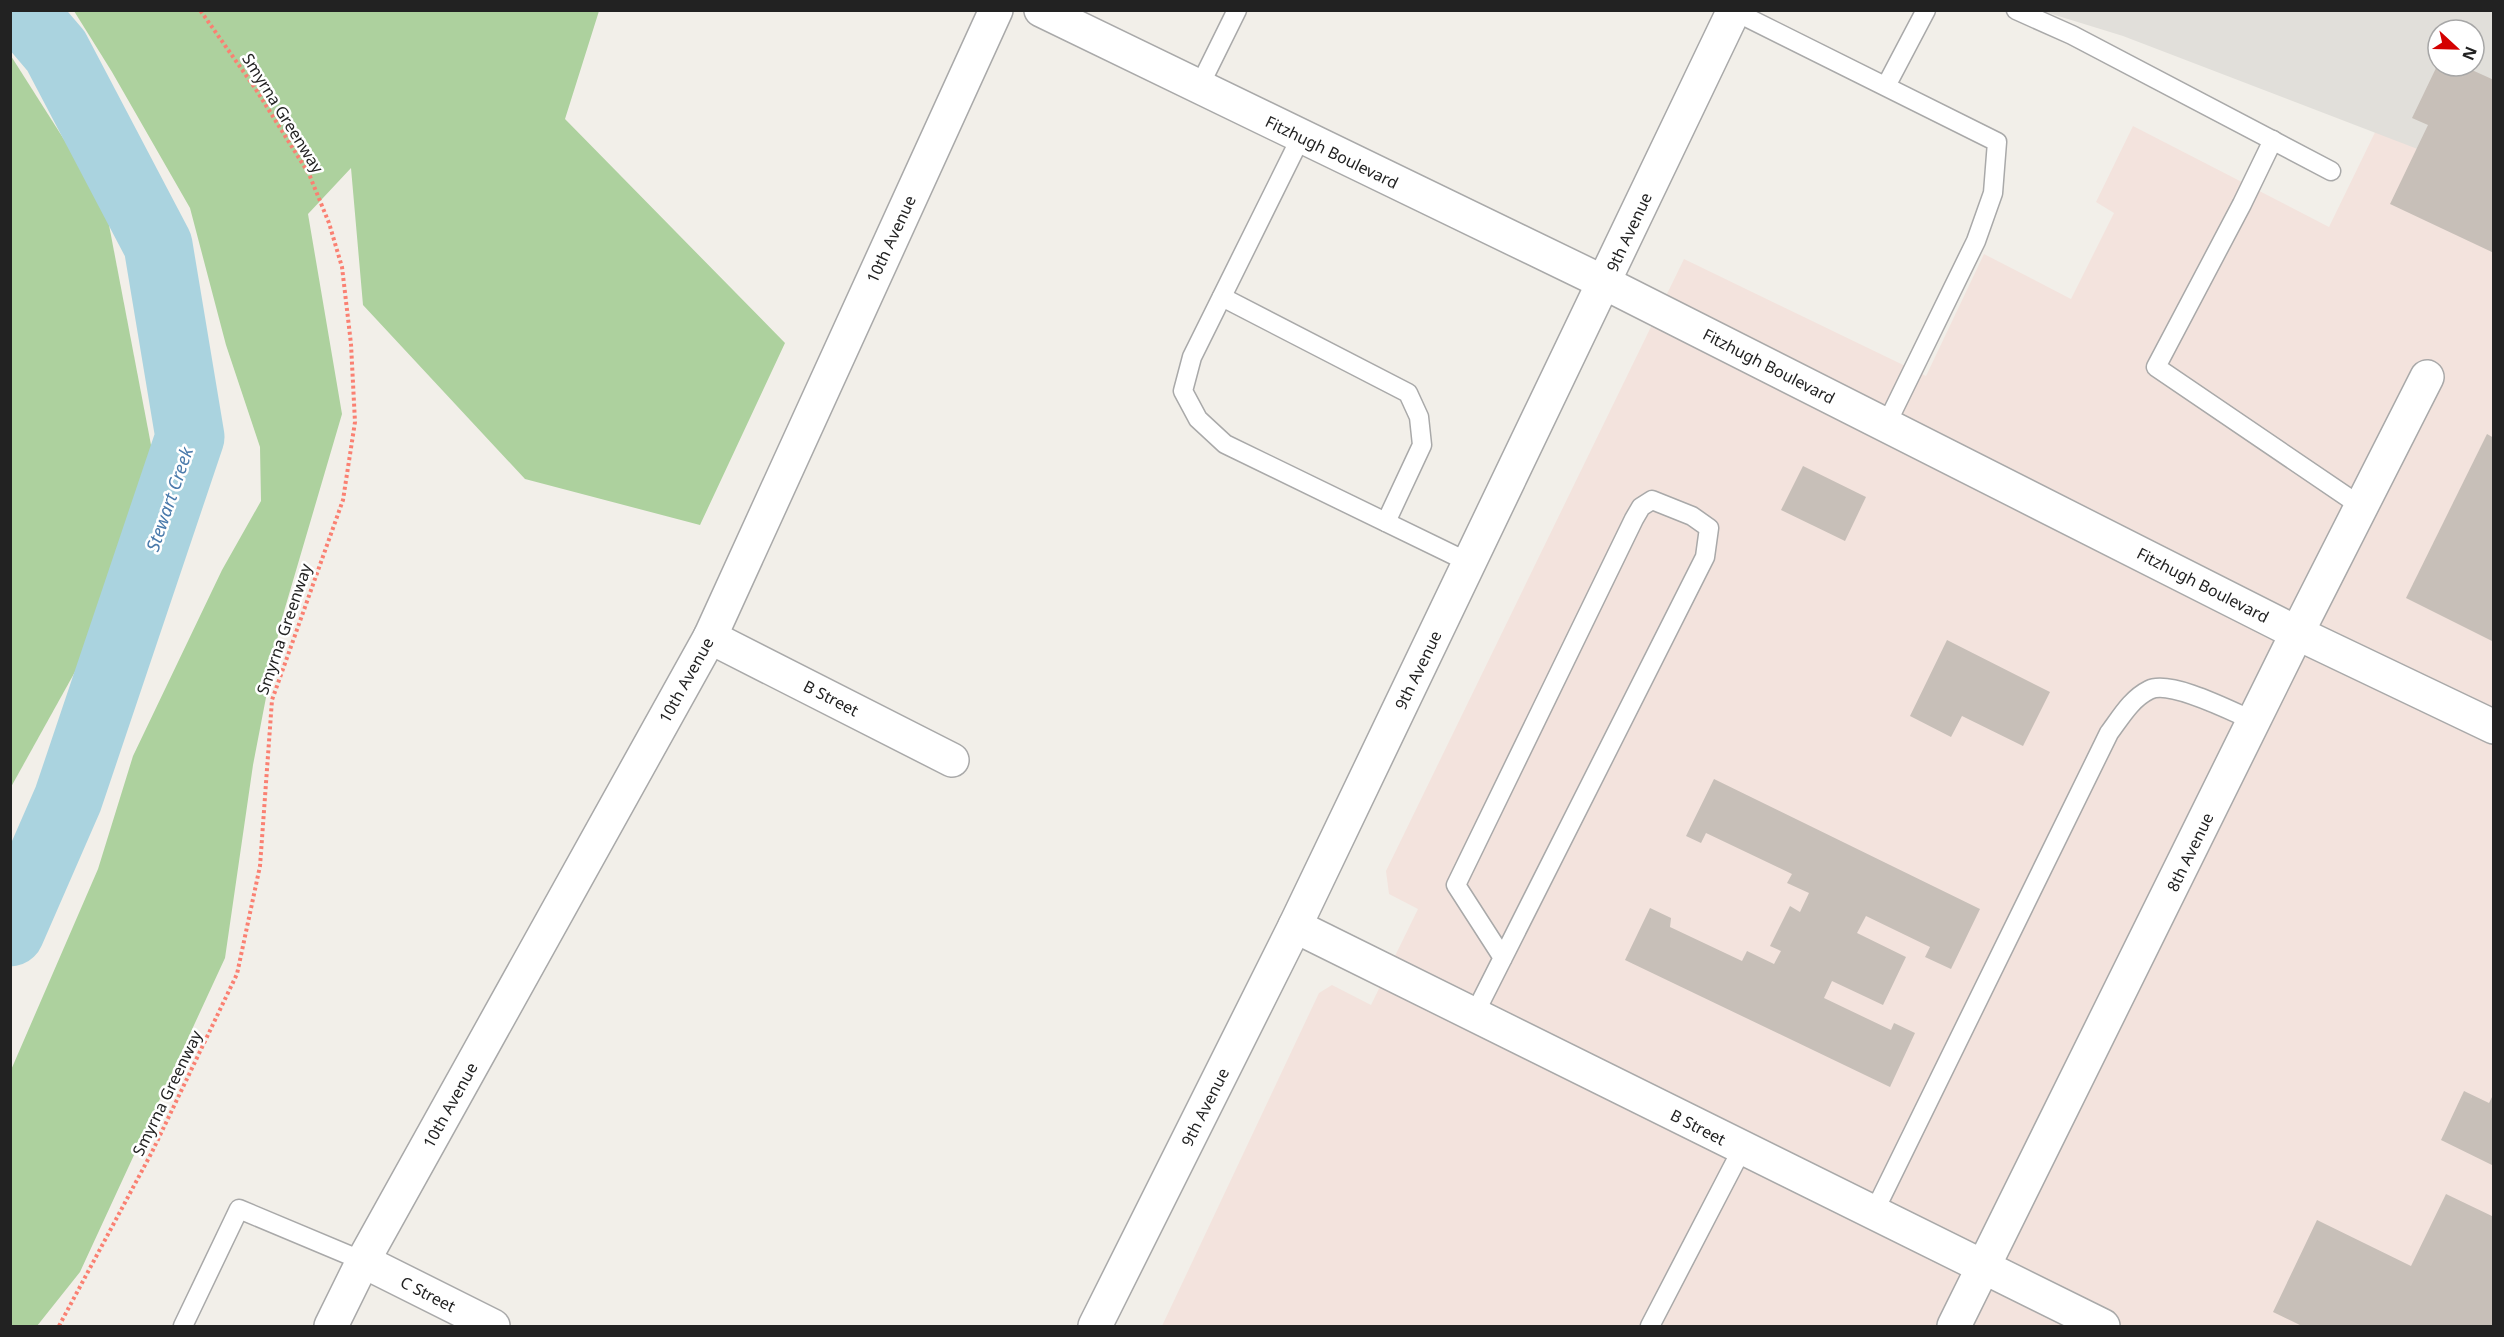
<svg xmlns="http://www.w3.org/2000/svg" width="2504" height="1337" viewBox="0 0 2504 1337" font-family="'Noto Sans',sans-serif">
	<style>
		.military { fill: #f3e3dd; fill-rule: evenodd }
		.airport { fill: #e1dfda; fill-rule: evenodd }
		.forest { fill: #add19e }
		.lines { fill: none; stroke-linecap: round; stroke-linejoin: round }
		.river { stroke: #aad3df; stroke-width: 69 }
		.building { fill: #c7bfb8 }
		.lane-casing { stroke: #a9a9a9; stroke-width: 21 }
		.street-casing { stroke: #a9a9a9; stroke-width: 36 }
		.path { stroke: #fa8072; stroke-width: 4; stroke-dasharray: 3 3; stroke-linecap: butt }
		.lane { stroke: #fff; stroke-width: 18 }
		.street { stroke: #fff; stroke-width: 33 }
		.labels { text-anchor: middle; dominant-baseline: central; stroke-width: 5; stroke-linejoin: round; paint-order: stroke }
		.street-label { font-size: 16px; fill: #222; stroke: #fff }
		.water-label { font-size: 18px; font-style: italic; fill: #4a7aab; stroke: #fff }
	</style>
	<rect width="100%" height="100%" fill="#f2efe9"/>
	<!-- military -->
	<path class="military" d="M2434,11h59v1315h-1331l157,-333 13,-8 39,20 47,-96 -29,-15 -3,-23 298,-612 242,117 58,-122 87,45 43,-86 -18,-11 37,-76 196,101zM2438,30h36v36h-36z"/>
	<!-- airport -->
	<path class="airport" d="M2042,11h451v167l-370,-142zM2438,30h36v36h-36z"/>
	<!-- forest -->
	<g class="forest">
		<path d="M74,11h525l-34,108 220,224 -85,182 -175,-46 -162,-174 -12,-137 -43,46 34,200 -62,211 -27,140 -28,193 -145,314 -43,54h-26v-256l87,-201 35,-113 89,-186 39,-69 -1,-54 -34,-102 -36,-137 -78,-136z"/>
		<path d="M11,56l94,148 47,246 -46,166 -95,171z"/>
	</g>
	<g class="lines">
		<!-- river -->
		<path class="river" d="M10,932l58,-133 122,-362 -32,-192 -102,-194 -35,-41"/>
	</g>
	<!-- building -->
	<g class="building">
		<path d="M2437,66h26l31,14v173l-104,-49 38,-79 -16,-7z"/>
		<path d="M2487,434l7,4v204l-88,-44z"/>
		<path d="M1803,466l63,31 -21,44 -64,-31z"/>
		<path d="M1947,640l103,52 -27,54 -61,-30 -11,21 -41,-21z"/>
		<path d="M1714,779l266,130 -29,60 -26,-12 5,-10 -64,-31 -9,17 49,24 -23,48 -51,-24 -8,17 67,32 3,-7 21,10 -25,54 -265,-127 25,-52 21,10 -1,9 72,34 5,-10 27,13 7,-13 -11,-5 20,-40 10,6 9,-19 -22,-10 5,-9 -86,-41 -5,10 -15,-7z"/>
		<path d="M2464,1091l25,12 5,-10v73l-53,-26z"/>
		<path d="M2446,1194l48,23v109h-192l-29,-14 44,-92 94,46z"/>
	</g>
	<g class="lines">
		<defs>
			<g id="lane">
				<path d="M2016,10l56,25 259,136"/>
				<path d="M1734,11l263,131 -4,51 -17,48 -90,184"/>
				<path d="M1886,86l40,-76"/>
				<path d="M1199,87l38,-77"/>
				<path d="M1301,137l-109,220 -9,34 15,28 27,25 245,119"/>
				<path d="M2273,140l-31,64 -86,163 206,140"/>
				<path d="M1222,297l186,96 11,24 3,28 -36,77"/>
				<path d="M1474,1015l231,-458 4,-29 -17,-12 -40,-16 -11,7 -7,12 -178,366 47,73"/>
				<path d="M1873,1214l236,-481c12,-16 22,-34 40,-43 21,-11 84,22 105,31"/>
				<path d="M183,1326l56,-117 124,52"/>
				<path d="M1650,1326l92,-177"/>
			</g>
			<g id="street">
				<path d="M1041,10l564,273 692,350 197,94"/>
				<path d="M710,637l242,123"/>
				<path d="M1295,926l808,400"/>
				<path d="M363,1261l130,65"/>
				<path d="M331,1326l32,-65 347,-624 286,-627"/>
				<path d="M1095,1326l200,-400 439,-916"/>
				<path d="M1954,1326l343,-693 130,-256"/>
			</g>
		</defs>
		<!-- lane casing -->
		<use href="#lane" class="lane-casing"/>
		<!-- street casing -->
		<use href="#street" class="street-casing"/>
		<!-- path -->
		<path class="path" d="M59,1326l93,-174 85,-178 23,-108 12,-166 71,-200 12,-78 -4,-78 -9,-77 -13,-44 -20,-49 -54,-86 -55,-78"/>
		<!-- lane -->
		<use href="#lane" class="lane"/>
		<!-- street -->
		<use href="#street" class="street"/>
	</g>
	<g class="labels">
		<!-- street labels -->
		<g class="street-label">
			<text transform="translate(283 113) rotate(58)">Smyrna Greenway</text>
			<text transform="translate(1332 152) rotate(26)">Fitzhugh Boulevard</text>
			<text transform="translate(1629 232) rotate(-65)">9th Avenue</text>
			<text transform="translate(891 239) rotate(-65)">10th Avenue</text>
			<text transform="translate(1769 366) rotate(27)">Fitzhugh Boulevard</text>
			<text transform="translate(2203 585) rotate(27)">Fitzhugh Boulevard</text>
			<text transform="translate(284 629) rotate(-71)">Smyrna Greenway</text>
			<text transform="translate(1418 670) rotate(-64)">9th Avenue</text>
			<text transform="translate(686 680) rotate(-61)">10th Avenue</text>
			<text transform="translate(831 698) rotate(27)">B Street</text>
			<text transform="translate(2190 852) rotate(-64)">8th Avenue</text>
			<text transform="translate(167 1093) rotate(-64)">Smyrna Greenway</text>
			<text transform="translate(450 1105) rotate(-61)">10th Avenue</text>
			<text transform="translate(1205 1107) rotate(-63)">9th Avenue</text>
			<text transform="translate(1698 1127) rotate(27)">B Street</text>
			<text transform="translate(428 1294) rotate(27)">C Street</text>
		</g>
		<!-- water labels -->
		<g class="water-label">
			<text transform="translate(169 499) rotate(-71)">Stewart Creek</text>
		</g>
	</g>
	<!-- border -->
	<rect width="2504" height="1337" fill="none" stroke="#222222" stroke-width="24"/>
	<!-- north arrow -->
	<g transform="translate(2456 48) rotate(112)"><circle r="28" fill="#ffffff" stroke="#a7a7a7" stroke-width="1.5"/>
	<path d="M0-4.5L10 22L0 15L-10 22Z" fill="#d40000"/>
	<text y="-9" font-size="16" font-weight="bold" text-anchor="middle" fill="#222222">N</text>
	</g>
</svg>
